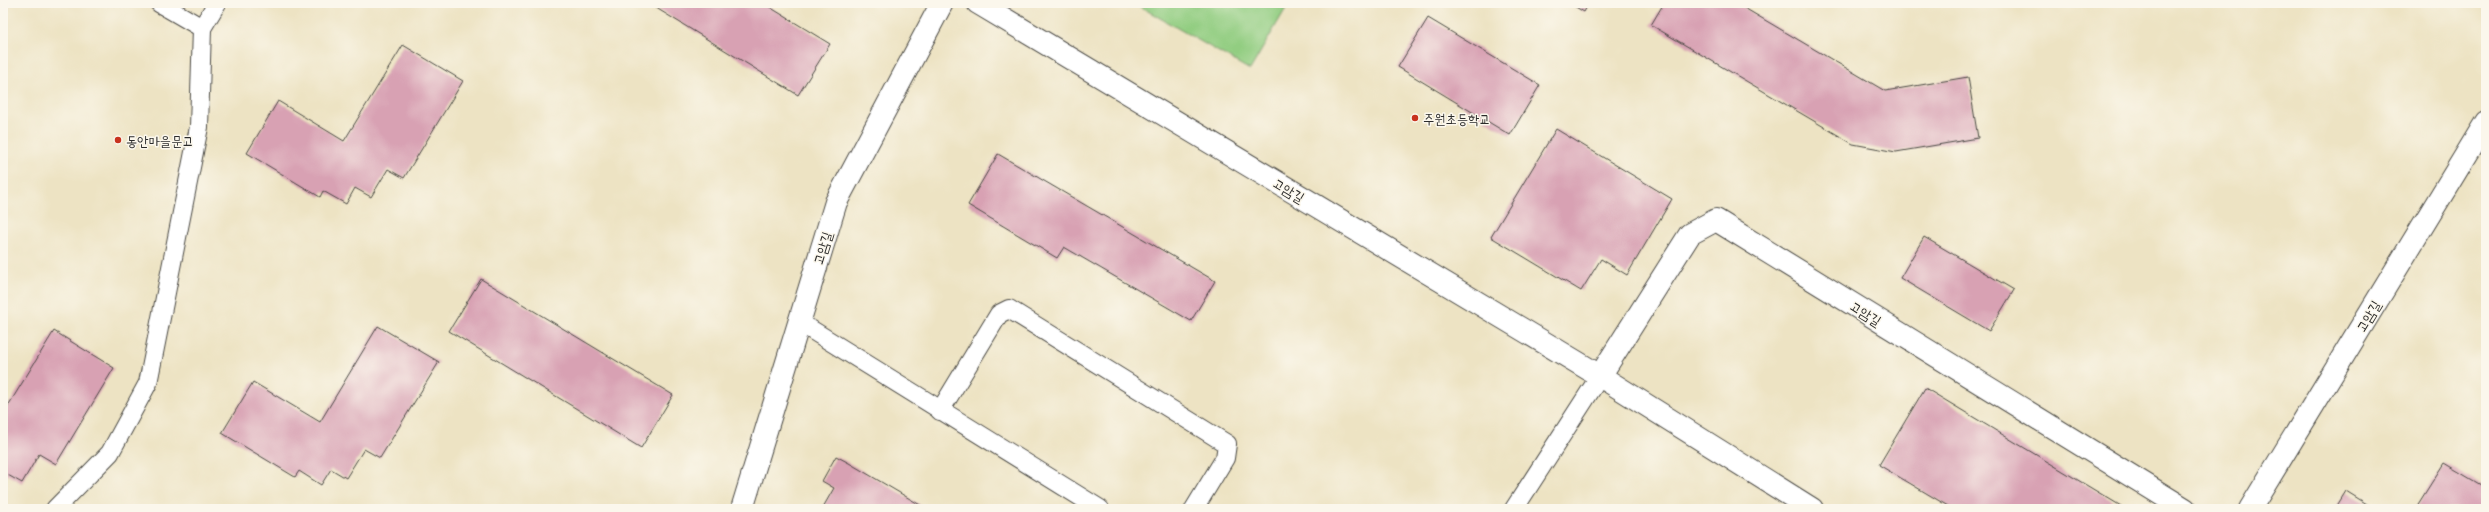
<svg xmlns="http://www.w3.org/2000/svg" width="2489" height="512" viewBox="0 0 2489 512" font-family="'Playpen Sans','Poor Story',sans-serif">
	<style>
		.green { fill: #92cd81; stroke: #5e7c56 }
		.building { fill: #d8a1b3 }
		.lines { fill: none; stroke-linecap: round; stroke-linejoin: round }
		.lane-casing { stroke: #484742; stroke-width: 20 }
		.street-casing { stroke: #484742; stroke-width: 24 }
		.lane { stroke: #fff; stroke-width: 18 }
		.street { stroke: #fff; stroke-width: 22 }
		.poi-dot { fill: #c8321e; stroke: #fbf7ec; stroke-width: 1.5 }
		.labels { text-anchor: middle; dominant-baseline: central; stroke-width: 3; stroke-linejoin: round; paint-order: stroke }
		.poi-label { font-size: 14px; fill: #2b2b2b; stroke: #fbf7ec; text-anchor: start }
		.street-label { font-size: 14px; fill: #2b2b2b; stroke: #fbf7ec }
	</style>
	<rect width="100%" height="100%" fill="#fbf7ec"/>
	<filter id="ink" filterUnits="userSpaceOnUse"><feTurbulence type="fractalNoise" baseFrequency=".025" numOctaves="2"/><feDisplacementMap in="SourceGraphic" scale="8" xChannelSelector="R" yChannelSelector="G"/><feConvolveMatrix kernelMatrix="1 2 1 2 8 2 1 2 1" color-interpolation-filters="sRGB"/></filter>
	<filter id="wash" filterUnits="userSpaceOnUse"><feTurbulence type="fractalNoise" baseFrequency=".012" numOctaves="4" result="noise"/><feDisplacementMap in="SourceGraphic" scale="16" xChannelSelector="R" yChannelSelector="G"/><feGaussianBlur stdDeviation="0.9" result="paint"/><feColorMatrix in="noise" values="0 0 0 0 0 0 0 0 0 0 0 0 0 0 0 0 0 1.4 0 .05"/><feComposite in="paint" operator="in"/></filter>
	<g filter="url(#wash)">
		<rect width="100%" height="100%" fill="#ede3c3"/>
		<!-- green -->
		<path class="green" d="M1134,3h155l-39,67z"/>
		<g id="blocks">
			<!-- building -->
			<g class="building">
				<path d="M648,3h115l67,41 -32,51z"/>
				<path d="M1569,3h20l-5,9z"/>
				<path d="M1664,3h72l149,88 83,-14 10,61 -82,14 -43,-8 -202,-119z"/>
				<path d="M1428,18l112,67 -30,50 -112,-68z"/>
				<path d="M403,45l60,36 -59,97 -16,-9 -17,28 -16,-9 -9,16 -23,-13 -3,6 -73,-44 31,-52 66,40z"/>
				<path d="M1556,129l116,70 -45,76 -26,-16 -20,32 -90,-54z"/>
				<path d="M998,154l217,127 -24,40 -127,-74 -7,11 -89,-53z"/>
				<path d="M1924,237l90,53 -25,41 -89,-53z"/>
				<path d="M481,279l192,116 -32,53 -192,-117z"/>
				<path d="M378,326l61,36 -59,96 -16,-9 -18,29 -15,-9 -10,16 -22,-14 -4,6 -73,-44 31,-51 67,40z"/>
				<path d="M54,331l60,37 -58,96 -17,-10 -17,29 -16,-9 -3,5v-65z"/>
				<path d="M1925,388l201,121h-173l-74,-44z"/>
				<path d="M836,456l13,7 78,46h-105l12,-21 -12,-7z"/>
				<path d="M2444,463l42,25v21h-71z"/>
				<path d="M2346,491l29,18h-40z"/>
			</g>
		</g>
	</g>
	<g filter="url(#ink)">
		<use href="#blocks" fill-opacity="0" stroke="#484742" stroke-width="1"/>
		<g class="lines">
			<defs>
				<g id="lane">
					<path d="M159,3l43,25"/>
					<path d="M799,322l301,187"/>
					<path d="M940,411l59,-97 10,-5 218,135 -2,14 -31,51"/>
					<path d="M55,509l55,-56 38,-70 51,-256 3,-99 15,-25"/>
					<path d="M1514,509l86,-133"/>
				</g>
				<g id="street">
					<path d="M978,3l622,373 212,133"/>
					<path d="M1600,376l90,-142 26,-14 469,289"/>
					<path d="M742,509l94,-307 106,-199"/>
					<path d="M2250,509l236,-387"/>
				</g>
			</defs>
			<!-- lane casing -->
			<use href="#lane" class="lane-casing"/>
			<!-- street casing -->
			<use href="#street" class="street-casing"/>
			<!-- lane -->
			<use href="#lane" class="lane"/>
			<!-- street -->
			<use href="#street" class="street"/>
		</g>
	</g>
	<!-- markers -->
	<g class="poi-dot">
		<circle cx="1415" cy="118" r="4"/>
		<circle cx="118" cy="140" r="4"/>
	</g>
	<g class="labels">
		<!-- poi labels -->
		<g class="poi-label">
			<text x="1423" y="118">주원초등학교</text>
			<text x="126" y="140">동안마을문고</text>
		</g>
		<!-- street labels -->
		<g class="street-label">
			<text transform="translate(1289 190) rotate(31)">고암길</text>
			<text transform="translate(822 248) rotate(-73)">고암길</text>
			<text transform="translate(1866 313) rotate(32)">고암길</text>
			<text transform="translate(2368 316) rotate(-59)">고암길</text>
		</g>
	</g>
	<!-- margin -->
	<rect width="2489" height="512" fill="none" stroke="#fbf7ec" stroke-width="16"/>
</svg>
